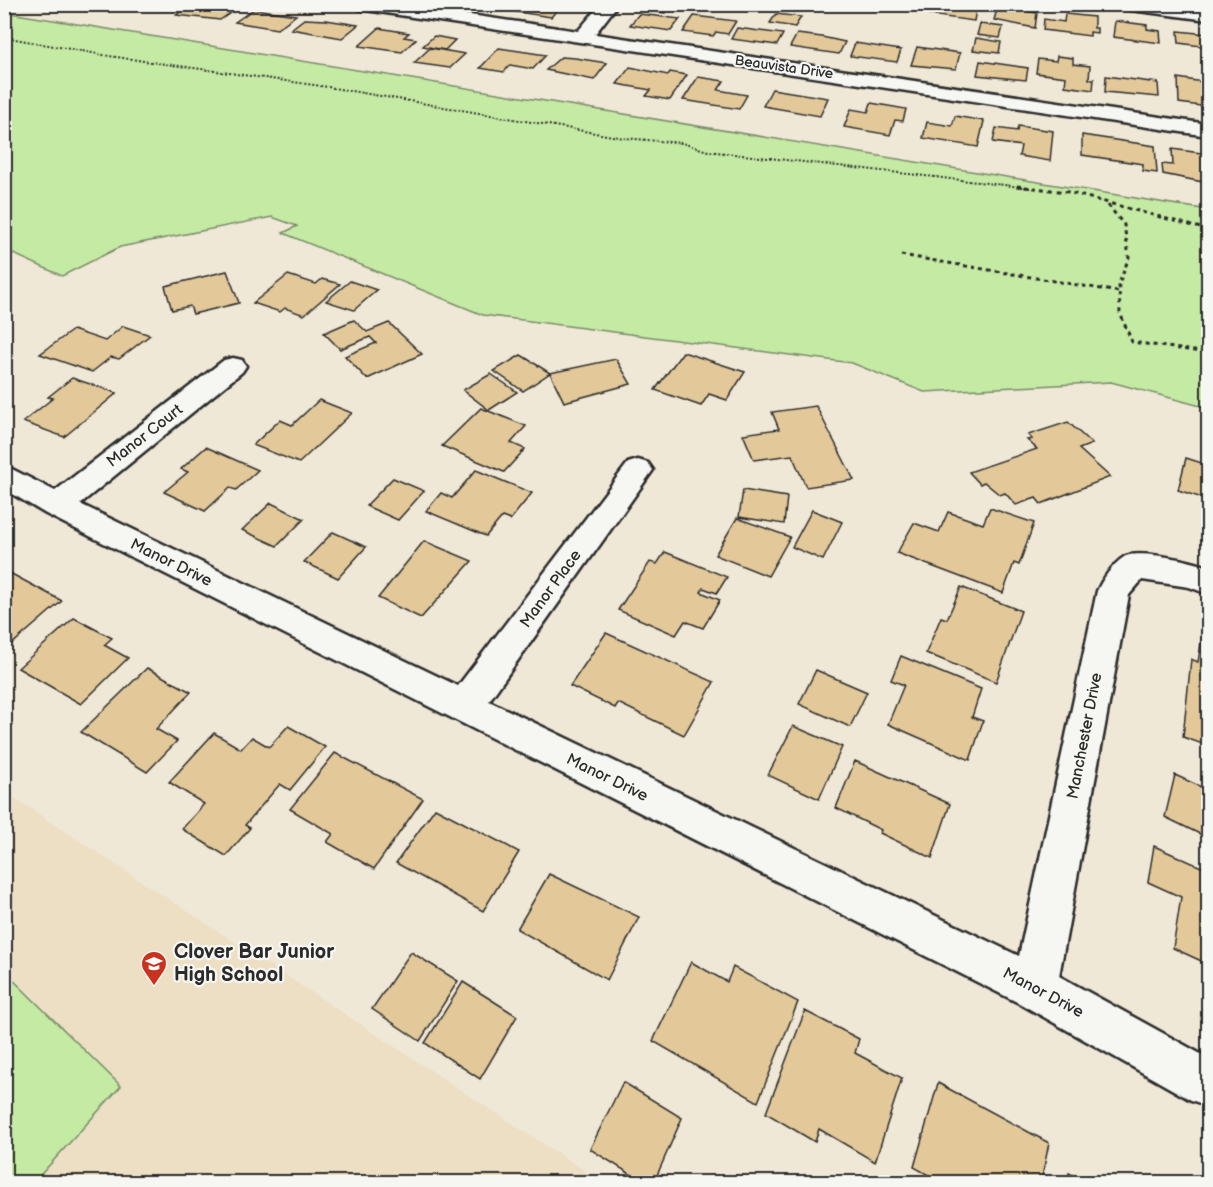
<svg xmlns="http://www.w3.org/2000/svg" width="1213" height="1187" viewBox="0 0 1213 1187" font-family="'Balsamiq Sans',sans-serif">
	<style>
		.built { fill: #ecdfc4 }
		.green { fill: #c4eaa4; stroke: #788a68; stroke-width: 1.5 }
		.building { fill: #e3c999; stroke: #2b2b2b; stroke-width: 1.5 }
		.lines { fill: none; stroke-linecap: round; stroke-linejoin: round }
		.minor-casing { stroke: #2b2b2b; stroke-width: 5 }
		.path-far1 { stroke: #2b2b2b; stroke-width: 2; stroke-dasharray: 2 2; stroke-linecap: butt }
		.path { stroke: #2b2b2b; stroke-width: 3; stroke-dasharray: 4 4; stroke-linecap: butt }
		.minor { fill: #f6f6f2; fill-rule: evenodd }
		.labels { text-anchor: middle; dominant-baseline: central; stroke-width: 4.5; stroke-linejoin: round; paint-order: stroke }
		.far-street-label { font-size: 14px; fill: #2b2b2b; stroke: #f6f6f2 }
		.street-label { font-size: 16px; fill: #2b2b2b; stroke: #f6f6f2 }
		.near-poi-label { font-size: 20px; font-weight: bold; fill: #2b2b2b; stroke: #f6f6f2; text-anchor: start }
	</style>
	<rect width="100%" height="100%" fill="#f0e8d7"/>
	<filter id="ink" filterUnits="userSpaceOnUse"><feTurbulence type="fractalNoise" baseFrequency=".0167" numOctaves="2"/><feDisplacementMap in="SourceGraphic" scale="12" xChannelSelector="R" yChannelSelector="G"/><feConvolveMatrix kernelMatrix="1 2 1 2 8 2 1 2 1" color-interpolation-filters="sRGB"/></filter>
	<g filter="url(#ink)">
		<!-- built -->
		<path class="built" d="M5,792l597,390h-597z"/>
		<!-- green -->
		<g class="green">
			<path d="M4,12l1204,198v198l-97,-26 -187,10 -72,-29 -369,-48 -200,-82 14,-7 -25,-9 -152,30 -58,29 -57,-26z"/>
			<path d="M4,971l117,115 -87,96h-29z"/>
		</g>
		<!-- building -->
		<g class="building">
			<path d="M118,4h56l-8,6z"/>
			<path d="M192,4h29l15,5 -16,11 -44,-5z"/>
			<path d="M480,4h24l-5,5 -21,-2z"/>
			<path d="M517,4h40l5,1 -11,12 -41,-6z"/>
			<path d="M648,4h23l-6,9 -21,-3z"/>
			<path d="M780,4h27l-3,7 -26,-3z"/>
			<path d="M929,4h33l-1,4 15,2 -2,11 -45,-6 3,-9z"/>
			<path d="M998,6l39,7 -2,15 -41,-8z"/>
			<path d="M254,9l42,6 -19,14 -42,-7z"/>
			<path d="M639,14l17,2 24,3 -9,12 -41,-6z"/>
			<path d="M776,14l25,3 -6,10 -25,-4z"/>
			<path d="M1065,14l29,3v11h3v5l-7,-1v4l-47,-6 1,-11 20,3z"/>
			<path d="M694,16l42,5 -8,13 -12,-2 -3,4 -30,-4z"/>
			<path d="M304,19l22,1 32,5 -16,13 -51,-9z"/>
			<path d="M1115,21l32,4v4l13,2 1,12 -48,-6z"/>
			<path d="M980,24l23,3 -3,11 -23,-3z"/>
			<path d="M379,28l30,5 -5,4 12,2 -14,13 -43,-6z"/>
			<path d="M737,28l46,6 -6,11 -46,-6z"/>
			<path d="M1178,31l29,3 1,13 -29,-4z"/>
			<path d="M797,34l25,3 23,5 -6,12 -49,-7z"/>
			<path d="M434,36l21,4 -10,10 -22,-4z"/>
			<path d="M976,38l25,4 -2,11 -26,-3z"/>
			<path d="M855,43l46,7 -4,12 -47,-6z"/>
			<path d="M917,47l43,6 -4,16 -45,-4z"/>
			<path d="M430,48l35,6 -15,14 -36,-5z"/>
			<path d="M499,48l47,7 -13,14 -23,-4 -6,7 -24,-4z"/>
			<path d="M1057,56l16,2v6l17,2 -1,13h5l-1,11 -28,-4 1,-9 -30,-4 2,-14 18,2z"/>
			<path d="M561,57l14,1 32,5 -13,17 -48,-10z"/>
			<path d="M980,61l48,7 -2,12 -49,-5z"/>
			<path d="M630,67l38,8 2,-3 17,3 -17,25 -24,-4 5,-6 -34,-6z"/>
			<path d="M1106,76l52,7 1,14 -54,-5z"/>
			<path d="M698,77l26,4 -6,9 29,5 -8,14 -56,-9z"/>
			<path d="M1178,78l30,5v24l-29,-4z"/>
			<path d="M772,89l56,9 -8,18 -57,-10z"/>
			<path d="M871,103l35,6 -3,12 -8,-1 -5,15 -46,-8 7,-18 17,3z"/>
			<path d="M955,116l29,5 -6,26 -55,-9 4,-16 25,4z"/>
			<path d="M1018,126l35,5 -3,30 -31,-5 2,-10 -28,-4 3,-14 21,3z"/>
			<path d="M1082,135l73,11 2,27 -14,-2v-7l-61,-9z"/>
			<path d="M1172,149l36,5v29l-45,-9 -1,-10 11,1z"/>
			<path d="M227,271l12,32 -46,11 -3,-8 -18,4 -7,-24z"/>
			<path d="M288,275l28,9 6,-5 18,5 -36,31 -19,-7 -5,4 -27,-9z"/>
			<path d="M350,281l27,9 -23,20 -28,-9z"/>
			<path d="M354,320l13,12 22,-9 33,31 -55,25 -22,-23 31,-13 -6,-6 -30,12 -16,-16z"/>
			<path d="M123,326l27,9 -31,24 -8,-2 -19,15 -52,-18 33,-24 32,11z"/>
			<path d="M683,352l62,20 -18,28 -18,-6 -8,12 -46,-16z"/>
			<path d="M521,355l29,18 -27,18 -29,-20z"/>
			<path d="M616,359l15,25 -67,18 -14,-29z"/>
			<path d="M491,374l26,18 -28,18 -26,-20z"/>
			<path d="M72,378l45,15 -53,44 -41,-15 30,-24 -5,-1z"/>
			<path d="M319,400l33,13 -53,50 -46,-18 27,-25 12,5z"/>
			<path d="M816,406l38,74 -48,7 -14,-32 -38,5 -11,-26 36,-5 -7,-17z"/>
			<path d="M481,408l45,18 -15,17 14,6 -21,23 -62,-26z"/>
			<path d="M1068,422l24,22 -13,5 31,28 -69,27 -5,-6 -20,7 -11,-12 -5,2 -16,-13 -4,2 -11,-12 68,-23 -10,-9 5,-1 -4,-4z"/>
			<path d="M206,447l52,23 -22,20 -6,-2 -25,23 -41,-19 24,-20 -7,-3z"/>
			<path d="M1186,458l22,7v35l-30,-10z"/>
			<path d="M476,470l56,23 -22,27 -8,-3 -16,19 -60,-25 15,-18 11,5z"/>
			<path d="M393,478l31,13 -26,29 -32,-14z"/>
			<path d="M743,490l44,7 -3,27 -45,-7z"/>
			<path d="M271,503l33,16 -27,27 -35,-16z"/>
			<path d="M990,508l44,15 -15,42 -5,-2 -11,30 -106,-40 17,-30 25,9 9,-20 35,12z"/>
			<path d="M812,510l30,12 -19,38 -31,-13z"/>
			<path d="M737,518l53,19 -22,39 -53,-21z"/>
			<path d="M333,532l33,15 -28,31 -34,-16z"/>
			<path d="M424,541l48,20 -51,57 -43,-20z"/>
			<path d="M665,552l62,25 -10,16 -14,-5 -2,4 19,8 -17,28 -18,-7 -9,14 -58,-25 32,-48 7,2z"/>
			<path d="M8,572l54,29 -50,43 -8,-4v-65z"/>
			<path d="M961,587l60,24 -25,71 -70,-29 15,-36 6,2z"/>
			<path d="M74,618l38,20 -8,7 24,13 -47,46 -63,-36z"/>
			<path d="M606,633l108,49 -30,53 -66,-32 -3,5 -45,-22z"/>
			<path d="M1202,637l6,2v107l-25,-9 8,-78 7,3z"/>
			<path d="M901,656l80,33 -9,28 11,4 -13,39 -82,-36 16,-39 -13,-5z"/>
			<path d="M147,668l44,24 -35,37 21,12 -30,31 -66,-40z"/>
			<path d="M816,670l51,22 -17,35 -51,-23z"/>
			<path d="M288,726l37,21 -35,43 -10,-6 -35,41 5,3 -24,28 -44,-27 22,-25 -35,-22 45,-49 27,16 11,-12 17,10z"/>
			<path d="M793,726l49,21 -23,52 -51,-24z"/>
			<path d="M335,753l88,46 -49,70 -47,-27 6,-8 -43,-25z"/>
			<path d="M855,761l95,43 -18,54 -52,-25 1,-3 -45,-22z"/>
			<path d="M1175,775l33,15v48l-43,-21z"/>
			<path d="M435,808l84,44 -36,59 -87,-48z"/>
			<path d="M1154,846l54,24v94l-35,-16 8,-51 -33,-15z"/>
			<path d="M549,874l90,43 -32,63 -90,-51z"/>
			<path d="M411,952l47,29 -38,60 -48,-32z"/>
			<path d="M691,962l36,20 6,-15 65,35 -40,100 -105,-61z"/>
			<path d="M463,982l54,34 -37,63 -55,-36z"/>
			<path d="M805,1011l54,28 -4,14 47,25 -27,84 -56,-33 -4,13 -49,-29z"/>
			<path d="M623,1082l59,36 -28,64h-11l-53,-33z"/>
			<path d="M938,1083l111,60 -8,39h-100l-27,-15z"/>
			<path d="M1069,1173l16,9h-18z"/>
		</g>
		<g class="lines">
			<defs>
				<g id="minor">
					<path d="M351,4h45l182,27 23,-27h17l-23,30 613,90v12l-849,-127z"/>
					<path d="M1115,4h50l43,6v10l-85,-11z"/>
					<path d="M233,358l9,2 4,6 -4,6 -162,132 378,182 170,-223 10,-3 10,3 5,7 -5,7 -159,224 530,255 78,-365c5,-11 16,-27 27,-34 13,-8 69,4 84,10v27l-19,-7 -47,-7 -13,15 -70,381 149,82v48l-17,-6 -172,-97 -973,-489 -42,-25v-24l51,26 169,-131z"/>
				</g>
			</defs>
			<!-- minor casing -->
			<use href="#minor" class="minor-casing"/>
			<!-- path-far1 -->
			<path class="path-far1" d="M4,37l105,19 219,31 296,51 58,5 26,8 322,37"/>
			<!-- path -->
			<g class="path">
				<path d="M1017,186l51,6 140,38"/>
				<path d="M1108,205l16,20 5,32 -10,27 1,29 12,29 76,11"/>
				<path d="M901,255l218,37"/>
			</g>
			<!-- minor -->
			<use href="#minor" class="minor"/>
		</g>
	</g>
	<!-- icons -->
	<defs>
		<symbol id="school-pin" viewBox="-11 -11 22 30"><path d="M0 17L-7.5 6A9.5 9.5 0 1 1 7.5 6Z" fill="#c8321e" stroke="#f6f6f2"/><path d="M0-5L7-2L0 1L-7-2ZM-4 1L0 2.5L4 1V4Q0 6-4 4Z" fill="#fff"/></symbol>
	</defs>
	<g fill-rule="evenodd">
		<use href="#school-pin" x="139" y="949" width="30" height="40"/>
	</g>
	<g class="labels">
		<!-- far-street labels -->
		<g class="far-street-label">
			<text transform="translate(784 67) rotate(8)">Beauvista Drive</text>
		</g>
		<!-- street labels -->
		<g class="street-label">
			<text transform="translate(145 436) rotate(-38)">Manor Court</text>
			<text transform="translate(171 563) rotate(26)">Manor Drive</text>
			<text transform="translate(551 589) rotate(-54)">Manor Place</text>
			<text transform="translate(1085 736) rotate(-79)">Manchester Drive</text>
			<text transform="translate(607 778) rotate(26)">Manor Drive</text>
			<text transform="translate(1043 993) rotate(28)">Manor Drive</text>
		</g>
		<!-- near-poi labels -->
		<g class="near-poi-label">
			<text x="174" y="952">Clover Bar Junior<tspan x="174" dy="23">High School</tspan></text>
		</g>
	</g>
	<!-- margin -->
	<rect width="1213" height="1187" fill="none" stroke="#f6f6f2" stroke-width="24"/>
	<rect x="12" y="12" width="1189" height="1163" fill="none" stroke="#2b2b2b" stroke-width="2" filter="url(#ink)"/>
</svg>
